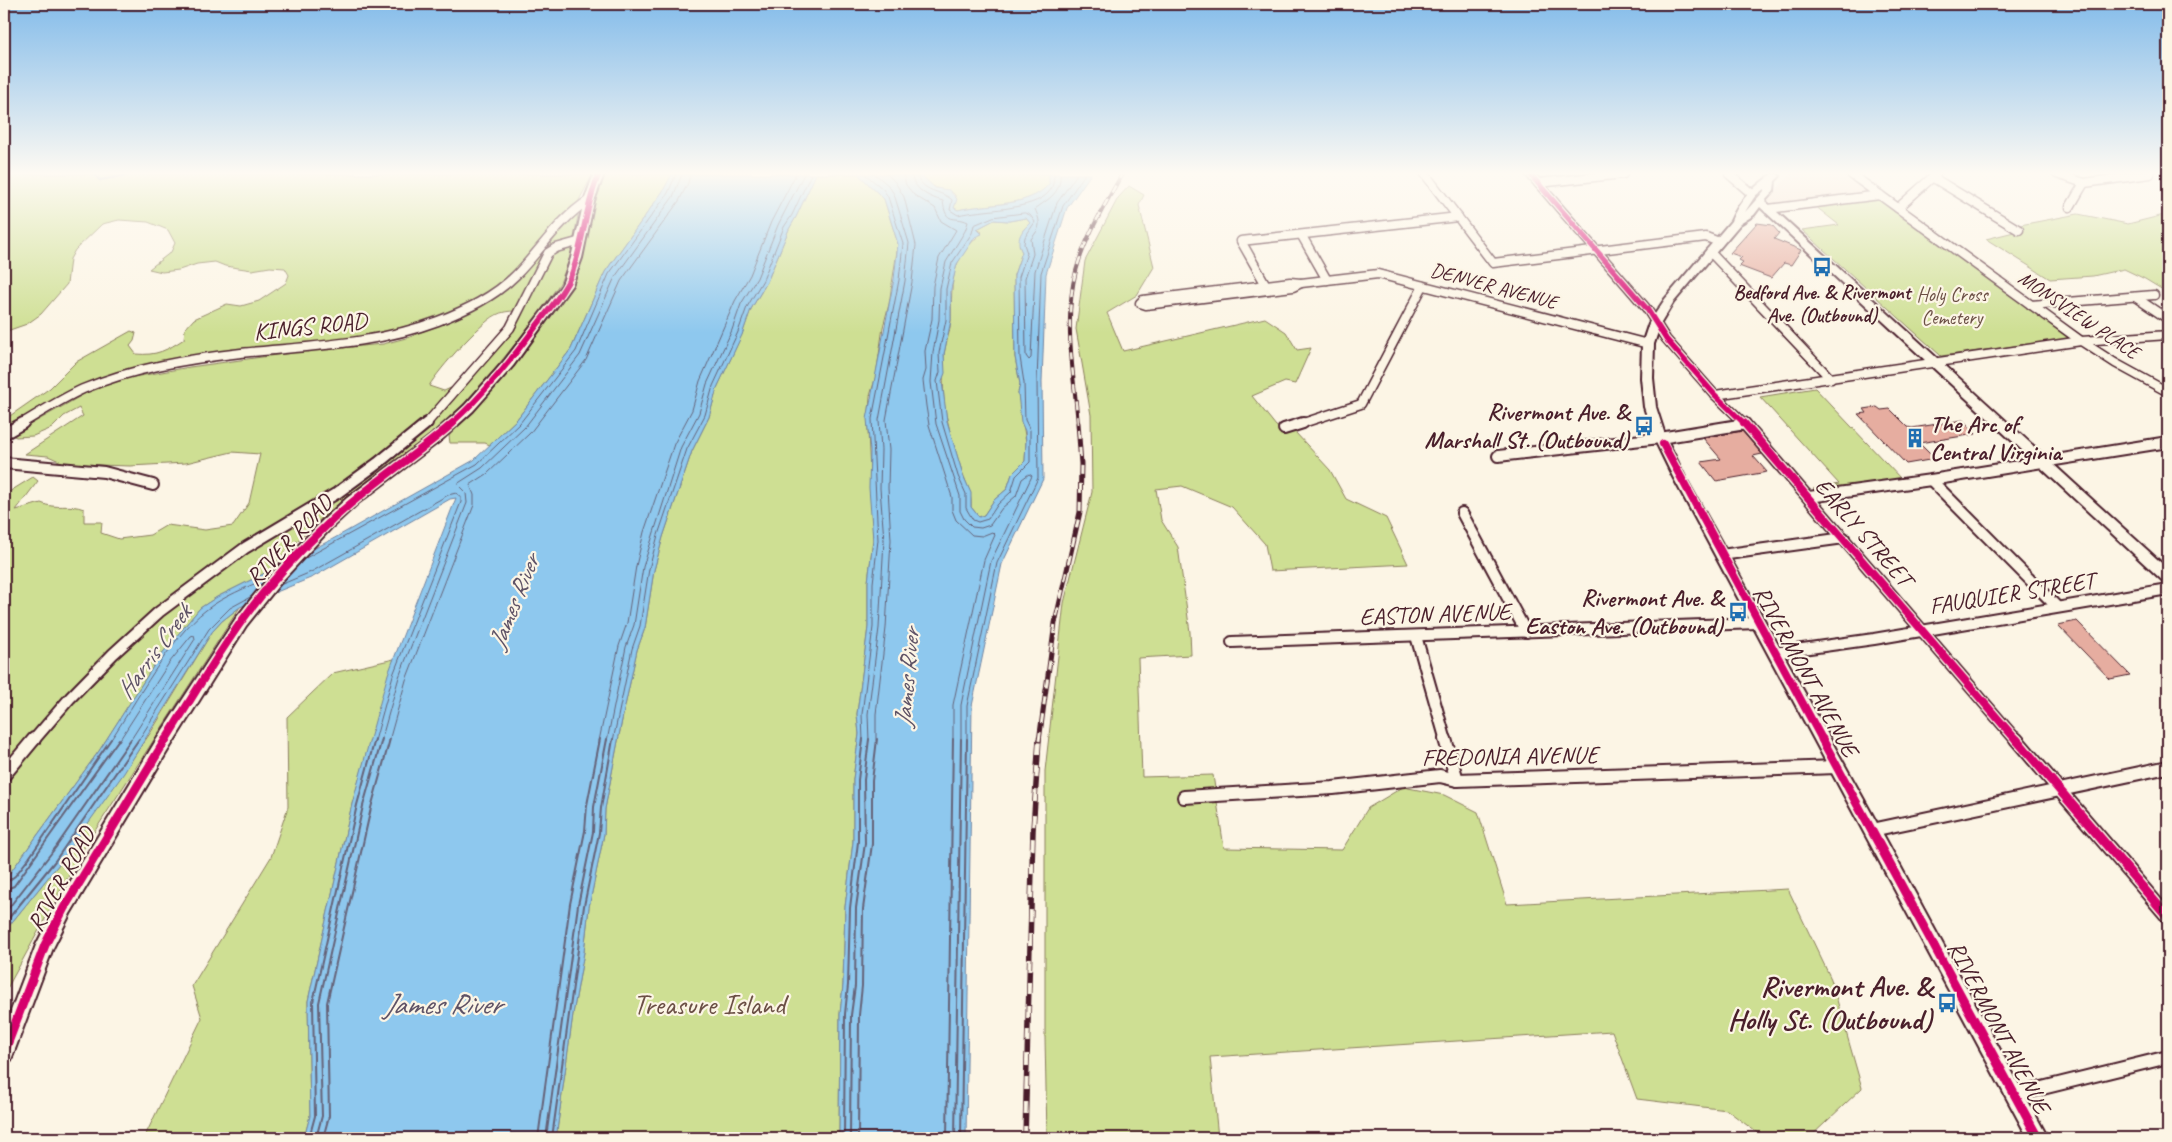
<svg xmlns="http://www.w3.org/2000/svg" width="2172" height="1142" viewBox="0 0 2172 1142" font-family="Caveat,sans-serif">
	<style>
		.built { fill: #f5dfd0 }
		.green { fill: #cedf93; stroke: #8c7f5f; fill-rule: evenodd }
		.water { fill: #8ec8ee; stroke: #7384a0; fill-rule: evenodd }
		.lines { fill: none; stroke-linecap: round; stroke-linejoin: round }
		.shore-far1 { stroke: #656379; stroke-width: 1 }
		.shore { stroke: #656379; stroke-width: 2 }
		.stream { stroke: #7384a0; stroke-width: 2.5 }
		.building { fill: #e6ada0; stroke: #4a1f2b }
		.street-far2-casing { stroke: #4a1f2b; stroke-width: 11 }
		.street-far1-casing { stroke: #4a1f2b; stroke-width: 14 }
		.street-casing { stroke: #4a1f2b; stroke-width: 16 }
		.secondary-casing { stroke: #4a1f2b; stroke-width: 4 }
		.street-far2 { stroke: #fcf5e5; stroke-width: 8 }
		.street-far1 { stroke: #fcf5e5; stroke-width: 10 }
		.street { stroke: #fcf5e5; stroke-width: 12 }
		.secondary { fill: #fcf5e5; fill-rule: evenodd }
		.rail-far2-casing { stroke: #4a1f2b; stroke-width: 4 }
		.rail-far1-casing { stroke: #4a1f2b; stroke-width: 5 }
		.rail-casing { stroke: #4a1f2b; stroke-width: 5.5 }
		.rail-far2 { stroke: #fcf5e5; stroke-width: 2.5; stroke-dasharray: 8; stroke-linecap: butt }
		.rail-far1 { stroke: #fcf5e5; stroke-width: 3; stroke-dasharray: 9; stroke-linecap: butt }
		.rail { stroke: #fcf5e5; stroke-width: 4; stroke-dasharray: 12; stroke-linecap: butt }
		.cycleway-far2-casing { stroke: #fcf5e5; stroke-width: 8 }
		.cycleway-far1-casing { stroke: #fcf5e5; stroke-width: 11 }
		.cycleway-casing { stroke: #fcf5e5; stroke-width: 12 }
		.cycleway-far2 { stroke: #d6006c; stroke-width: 5.5 }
		.cycleway-far1 { stroke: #d6006c; stroke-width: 8 }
		.cycleway { stroke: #d6006c; stroke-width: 9 }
		.labels { text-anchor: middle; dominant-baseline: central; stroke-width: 4.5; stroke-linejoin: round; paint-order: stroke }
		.far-street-label { font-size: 20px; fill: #4a1f2b; stroke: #fcf5e5 }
		.far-poi-label { font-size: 20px; font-weight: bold; fill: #4a1f2b; stroke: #fcf5e5 }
		.far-park-label { font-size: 20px; fill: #6b4f45; stroke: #fcf5e5 }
		.street-label { font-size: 24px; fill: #4a1f2b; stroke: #fcf5e5 }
		.poi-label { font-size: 24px; font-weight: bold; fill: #4a1f2b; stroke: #fcf5e5; text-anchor: end }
		.water-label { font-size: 25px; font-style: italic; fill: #5e5266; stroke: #fcf5e5 }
		.near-poi-label { font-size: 29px; font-weight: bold; fill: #4a1f2b; stroke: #fcf5e5; text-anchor: end }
		.near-park-label { font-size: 29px; fill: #6b4f45; stroke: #fcf5e5 }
		.near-water-label { font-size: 30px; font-style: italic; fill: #5e5266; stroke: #fcf5e5 }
	</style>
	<rect width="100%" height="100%" fill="#fcf5e5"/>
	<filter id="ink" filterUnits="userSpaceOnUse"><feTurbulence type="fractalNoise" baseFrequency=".02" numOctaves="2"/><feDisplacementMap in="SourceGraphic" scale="10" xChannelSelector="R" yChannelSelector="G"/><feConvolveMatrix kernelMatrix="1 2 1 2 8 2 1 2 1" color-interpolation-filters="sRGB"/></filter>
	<g filter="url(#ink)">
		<!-- built -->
		<path class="built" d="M1790,174h56l26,18 -99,13 -5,-5z"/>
		<!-- green -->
		<g class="green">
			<path d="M4,174h589l-16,30 -15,11 -48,58 -21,17 -27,16 -62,25 -277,40 -123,60v-11l46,-32 26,-26 55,-31 5,2 -2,8 -4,5 6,8c21,2 31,-4 48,-15l1,-10 9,-10 33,-15 14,2 18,-5 27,-18 3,-8 -4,-7 -15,-1 -18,3 -27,-4 -10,-4 -18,2 -18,6 -17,2 -13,-3 22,-17 4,-9 -7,-13 -20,-8 -29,-2 -17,4 -27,26 -5,9 -3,25 -26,30 -14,10 -23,8z"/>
			<path d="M604,174h68l-9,17 -58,81 -34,77 -54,70 -27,26 -5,-2h-35l-1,-7c31,-34 63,-68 91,-105 11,-14 22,-28 30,-44 19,-35 17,-78 34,-113z"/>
			<path d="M816,174h42l26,25 14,45 -9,60 -6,23 -7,49 -6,20 -2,34 5,110 -5,42v45l-11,87 2,20 -6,45v63l-8,65 -2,78 -3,29 -1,124h-283l17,-124 11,-62 5,-45 15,-73 1,-25 17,-89 15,-70 8,-22 9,-58 9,-33 29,-86 17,-34 8,-29 25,-54 9,-25 16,-27 22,-53 7,-12z"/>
			<path d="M920,174h129l2,7c-10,25 -70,23 -93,29l-4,-2c7,-22 -9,-14 -19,-21 -6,-3 -11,-9 -15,-13z"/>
			<path d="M1129,186l15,9 -5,10 15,62 -17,28 -30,18 16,38 142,-33 21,14 11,18 14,-2 -16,36 -10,-2 -33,14 24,30 6,3 13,3 35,38 16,29 40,19 22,46 -138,7 -5,-27 -33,-37 -50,-21 -26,3 5,31 17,27 12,85 1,23 -53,3 4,119 71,-2 11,73 118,2 26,-42 35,-21 41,8 34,17 29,92 281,-15 43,90 31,109 -53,50h-45l-37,-28 -90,-11 -25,-68 -402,26 8,81h-171l-2,-100v-267l19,-168 28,-111 -1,-77 -15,-86 9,-68 33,-63z"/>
			<path d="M1879,198l195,140 -133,18 -139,-126 37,-5 -24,-19z"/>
			<path d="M2078,214l50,10 40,-10v79l-23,-14 -21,-10 -31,7 -43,3 -64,-40 28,-7 6,-7z"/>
			<path d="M578,215l-7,40 -11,28 -28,40 -38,47 -36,40 -37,32 -40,28 -57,46 -39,36 -16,19 -52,26 -17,11 -40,48 -61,95 -95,130v-386l29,-18 5,4 -22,29 25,-7c15,7 28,0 43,6v13h18l-1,11 18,6 31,-4 17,-10 38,5 28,-4 16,-23 11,-49 -28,-2 -46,11 -56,3 -64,-2 -18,-8 -23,-2 58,-38 -4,-8 -15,8 -12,12 -19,8 -17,1 -4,-2 81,-46 35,-11 62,-11 108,-15 85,-8 27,-7 87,-40 25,-21 48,-60zM515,311l-18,30 -44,46 -9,4 -15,-5c10,-17 50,-62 67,-71 5,-3 13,-4 19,-4z"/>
			<path d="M1026,218l4,5 -7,7 -3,17 2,5 -8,23 1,82 5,27 -2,9 8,49 -1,19 -13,13 -5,15 -13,11 -10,15 -5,2 -8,-10c1,-12 -4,-22 -8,-33 -6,-17 -11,-35 -15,-51 -6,-22 -5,-46 -4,-68 1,-11 6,-22 7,-34 1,-19 -1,-38 6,-56 4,-14 16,-23 25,-33l-5,-3 17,-9 15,1z"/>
			<path d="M1815,388l87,92 -84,13 -5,-4 26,-5 -79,-87z"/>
			<path d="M240,607l-155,239 -81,148v-62l55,-68 92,-132 61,-100 10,-11z"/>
			<path d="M394,659l-42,145 -44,197 2,115 -6,22h-160l58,-120 -10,-32 79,-129 17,-50 -1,-90 46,-44z"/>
		</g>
		<!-- water -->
		<g class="water">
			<path d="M672,174h144l-20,43 -7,12 -22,53 -16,27 -9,26 -25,53 -8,29 -17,34 -29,86 -9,33 -9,58 -8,22 -15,70 -17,89 -1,25 -15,73 -5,45 -11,62 -17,124h-252l6,-22 -2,-115 44,-197 36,-130 68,-176 -6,1 -137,78 -73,30 -18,14 -10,11 -88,141 -65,91 -55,68v-51l95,-130 61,-95 40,-48 17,-11 114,-57 143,-80 43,-41 54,-70 34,-77 58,-81z"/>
			<path d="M858,174h62l15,14 14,2 8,9 -3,9 4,2c28,-7 71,-2 91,-26v-10h42l-24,34 -21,66 -4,107 1,98 -41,85 -30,142 -6,432h-127l1,-124 3,-29 2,-78 8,-65v-63l6,-45 -2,-20 11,-87v-45l5,-42 -4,-52 1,-37 -3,-32 27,-140 4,-35 -14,-45zM1026,218l4,5c-9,8 -15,17 -8,29l-8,23 1,82 5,27 -2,9 3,29 4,9 1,11 -1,19 -13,13 -5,15 -13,11 -10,15 -5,2 -8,-10v-14l-8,-18 -16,-54 -5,-40 3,-8 -1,-19 7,-34v-31l6,-25 18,-27 7,-3 -5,-5 17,-9 15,1z"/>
		</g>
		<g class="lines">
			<!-- shore-far1 -->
			<g class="shore-far1">
				<path d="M903,174l3,11 8,10 21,13 6,13 15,9 -17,28 -6,28 -1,33 -7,32 1,19 -3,10 3,26 3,19 23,72v13l4,10 16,15 10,1 10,-4 3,3 -11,25 -31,145v36"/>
				<path d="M911,174c3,16 17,23 32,27 3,25 11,14 25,21l-3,9 -19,31 -6,26 -1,32 -6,32 -2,30 5,42 24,72v15l4,8 8,8 9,1 9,-3 12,-17 14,-12 6,-17 7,-5 3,2 -41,85 -30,144v36"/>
				<path d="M917,174c4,19 25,16 35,26l-2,10 8,5c23,-6 75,-4 91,-23 4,-5 5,-11 5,-18"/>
				<path d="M1060,174c2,19 -12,25 -25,35 6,14 6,18 -4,30l2,15 -8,24 1,78 3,4 2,-2 4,-87 22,-68 20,-29"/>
				<path d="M1025,213l5,2 5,7 -10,15 -1,7 3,9 -8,24 1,80 4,26 1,37 5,10v32l-14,14 -5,16 -13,12 -10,15 -10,3 -5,-2 -7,-12v-14l-8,-18 -16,-54 -5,-41 3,-9 -1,-19 7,-33v-31l6,-26 20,-30 2,-8 19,-8z"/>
				<path d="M304,559l173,-95 43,-41 56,-72 33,-77 59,-81 8,-19"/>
				<path d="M280,585l31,-13 137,-77 8,-2 5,4v5l-68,173 -18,66"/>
				<path d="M110,741c26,-38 60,-104 96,-131 18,-14 40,-22 61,-32"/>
				<path d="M119,741l50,-78 22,-27 3,-1 1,4 -65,102"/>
				<path d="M138,741l71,-112 21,-21 22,-12"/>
				<path d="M381,741l18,-64 68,-174 -1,-10 -9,-9 25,-16 43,-41 55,-72 35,-78 58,-80 9,-23"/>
				<path d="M389,741l17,-61 68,-175v-10l-4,-10 17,-11 43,-41 56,-73 35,-79 58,-80 9,-18 2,-9"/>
				<path d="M599,741l20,-95 8,-23 9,-57 8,-34 30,-88 18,-34 8,-29 35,-80 15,-26 21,-53 25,-48"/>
				<path d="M607,741l19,-94 8,-22 9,-58 38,-120 18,-34 8,-29 25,-54 9,-26 16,-26 21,-53 26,-51"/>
				<path d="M613,741l19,-92 8,-23 9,-57 9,-34 29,-86 18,-34 8,-29 25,-54 9,-25 16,-27 21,-53 8,-12 19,-41"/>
				<path d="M863,741l-1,-27 11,-87v-44l5,-43 -6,-121 27,-139 4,-36 -15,-47 -5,-8 -18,-15"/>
				<path d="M869,741l-1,-27 11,-86 5,-88 -4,-52 1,-38 -2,-30 26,-139 4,-38 -15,-49 -6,-9 -13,-11"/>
				<path d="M876,741v-27l10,-86 5,-88 -3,-52 1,-38 -3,-30 26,-138 4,-37 -12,-48 -9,-15 -8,-8"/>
				<path d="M967,741v-35l30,-143 41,-85 -1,-97 4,-108 22,-67 22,-32"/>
			</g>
			<!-- shore -->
			<g class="shore">
				<path d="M4,884l11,-8 14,-18 82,-119"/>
				<path d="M4,890l10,-4 105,-147"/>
				<path d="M4,914l52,-67 75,-108"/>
				<path d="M4,924l51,-63 84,-122"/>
				<path d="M309,1138l6,-22 -2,-114 44,-197 18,-66"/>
				<path d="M316,1138l6,-22 -3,-113 44,-197 19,-67"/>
				<path d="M323,1138l6,-22 -2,-113 44,-195 19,-69"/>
				<path d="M538,1138l32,-234 15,-73 2,-26 13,-66"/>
				<path d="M546,1138l32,-233 15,-73 1,-25 13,-68"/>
				<path d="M552,1138l32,-232 15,-73 2,-25 12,-69"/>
				<path d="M844,1138l1,-124 3,-29 2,-77 8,-66v-62l5,-41"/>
				<path d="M850,1138l1,-123 4,-29 1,-78 9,-65 -1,-63 5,-41"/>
				<path d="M858,1138l1,-123 3,-29 1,-77 9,-65v-63l5,-42"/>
				<path d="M947,1138l6,-399"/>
				<path d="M955,1138l6,-399"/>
				<path d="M961,1138l6,-399"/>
			</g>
			<!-- stream -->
			<path class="stream" d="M94,174l6,6 32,-6"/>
		</g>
		<!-- building -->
		<g class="building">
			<path d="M1757,223l15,2 7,8 -5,6 27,11 -10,15 -7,-2 -13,15 -32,-12 4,-4 -4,-2 3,-3 -12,-4z"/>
			<path d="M1877,407l4,3 9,-1 18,18 4,1 51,-8 13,14 -57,9 16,16 -29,5 -48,-50 9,-1 -3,-4z"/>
			<path d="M1742,431l20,23 -9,2 14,16 -51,9 -15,-19 20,-3 -18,-21z"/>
			<path d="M2077,621l53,54 -20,4 -52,-54z"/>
		</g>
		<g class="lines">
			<defs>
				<g id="street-far2">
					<path d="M1425,174l68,89 213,-26 13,5"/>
					<path d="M1530,174l117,135 19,30 49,56 30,29"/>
					<path d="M1729,174l23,20"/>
					<path d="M1851,174l230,167 34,22 53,29"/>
					<path d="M2057,174l27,9 66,-9"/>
					<path d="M1932,177l87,53"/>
					<path d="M1538,183l85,-9"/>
					<path d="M2070,207l14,-24"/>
					<path d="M1898,208l38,-34"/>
					<path d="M1768,209l112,-14"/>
					<path d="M1302,236l25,44"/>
					<path d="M1710,252l121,127"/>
					<path d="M1290,282l11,1 -8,4 -147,18 -6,-2 3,-3z"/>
					<path d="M1301,283l77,-9 270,70"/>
					<path d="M1266,285l-25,-44 217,-24"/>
					<path d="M2135,297l33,22"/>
					<path d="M2031,305l123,-10"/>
					<path d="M1715,395l366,-54 87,-6"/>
					<path d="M21,424c20,-12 40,-25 62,-35 50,-21 105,-30 158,-36 67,-7 133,-8 197,-32 28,-11 56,-24 78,-46 25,-25 42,-55 73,-75"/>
					<path d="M426,424l84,-96 38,-75 8,-5 25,-7"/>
					<path d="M1300,424l61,-20 62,-118"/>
				</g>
				<g id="street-far1">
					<path d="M1744,423l273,318"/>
					<path d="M1284,429l19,-6"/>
					<path d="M4,434l19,-11"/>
					<path d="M1498,456l162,-18 85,-14"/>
					<path d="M4,463l100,9 49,13"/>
					<path d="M1931,480l126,127"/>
					<path d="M1809,497l122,-17 237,-38"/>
					<path d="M1462,513l64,119"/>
					<path d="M1721,555l123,-17"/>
					<path d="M1416,636l30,105"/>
					<path d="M1232,642l526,-19"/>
					<path d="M1774,653l100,-14 294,-50"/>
					<path d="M33,741l37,-43 43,-44 46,-42 86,-64 92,-55 41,-30 49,-40"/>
				</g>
				<g id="street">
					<path d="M1445,739l12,41"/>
					<path d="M2016,739l152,178"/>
					<path d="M4,775l30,-36"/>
					<path d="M1184,797l149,-9 107,-12 17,4 380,-13"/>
					<path d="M1872,830l296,-63"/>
					<path d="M2014,1095l154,-38"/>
				</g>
				<g id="secondary">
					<path d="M594,174h10l-10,27 -12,57 -10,27 -59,81 -40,45 -33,30 -83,63 -25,23 -50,54 -36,45 -79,126 -97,162 -17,34 -42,112 -7,2v-33l32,-84 22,-43 97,-160 81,-124 36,-45 50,-52 25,-23 85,-63 33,-30 40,-45 57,-75 9,-27 13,-57z"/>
					<path d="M1772,174h5l3,2 -5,5 -1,10 -9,10 403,368v13l-5,-1 -403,-374 -6,8 -14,9 -67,79 -12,20 -7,21 -1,34 3,29 10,31 19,39 193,348 170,313h-20l-355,-661 -19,-39 -10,-31 -3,-29 1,-34 7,-21 16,-24 66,-78c9,-22 22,-33 41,-47zM1764,189v2l-19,21 10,-16z"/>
				</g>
			</defs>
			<!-- street-far2 casing -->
			<use href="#street-far2" class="street-far2-casing"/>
			<!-- street-far1 casing -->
			<use href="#street-far1" class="street-far1-casing"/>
			<!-- street casing -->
			<use href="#street" class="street-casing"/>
			<!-- secondary casing -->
			<use href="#secondary" class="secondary-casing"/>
			<!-- street-far2 -->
			<use href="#street-far2" class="street-far2"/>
			<!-- street-far1 -->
			<use href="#street-far1" class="street-far1"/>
			<!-- street -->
			<use href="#street" class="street"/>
			<!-- secondary -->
			<use href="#secondary" class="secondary"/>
			<defs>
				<path id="rail-far2" d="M1078,424c-4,-49 -15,-104 -2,-153 9,-34 29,-66 46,-97"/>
				<path id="rail-far1" d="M1039,741l16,-118 25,-111 1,-48 -3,-41"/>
				<path id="rail" d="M1025,1138l8,-308 6,-91"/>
			</defs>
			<!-- rail-far2 casing -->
			<use href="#rail-far2" class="rail-far2-casing"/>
			<!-- rail-far1 casing -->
			<use href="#rail-far1" class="rail-far1-casing"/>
			<!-- rail casing -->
			<use href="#rail" class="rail-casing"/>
			<!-- rail-far2 -->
			<use href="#rail-far2" class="rail-far2"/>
			<!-- rail-far1 -->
			<use href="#rail-far1" class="rail-far1"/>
			<!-- rail -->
			<use href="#rail" class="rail"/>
			<defs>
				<g id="cycleway-far2">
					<path d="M1530,174l117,135 19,30 49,56 30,29"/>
					<path d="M451,424c35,-31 62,-67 90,-104 11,-15 24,-29 31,-47 12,-32 13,-67 27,-99"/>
				</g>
				<g id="cycleway-far1">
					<path d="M1744,423l273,318"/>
					<path d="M1663,444l160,297"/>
					<path d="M165,741c25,-40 49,-81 76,-119 25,-35 56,-69 88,-99 38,-37 84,-65 124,-100"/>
				</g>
				<g id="cycleway">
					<path d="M1822,739l216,399"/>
					<path d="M2016,739l152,178"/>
					<path d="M4,1053l41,-108 19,-37 102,-169"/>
				</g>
			</defs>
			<!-- cycleway-far2 casing -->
			<use href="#cycleway-far2" class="cycleway-far2-casing"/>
			<!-- cycleway-far1 casing -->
			<use href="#cycleway-far1" class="cycleway-far1-casing"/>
			<!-- cycleway casing -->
			<use href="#cycleway" class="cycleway-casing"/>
			<!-- cycleway-far2 -->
			<use href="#cycleway-far2" class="cycleway-far2"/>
			<!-- cycleway-far1 -->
			<use href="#cycleway-far1" class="cycleway-far1"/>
			<!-- cycleway -->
			<use href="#cycleway" class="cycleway"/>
		</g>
	</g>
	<!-- sky -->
	<linearGradient id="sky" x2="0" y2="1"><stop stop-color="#84bcea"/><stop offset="0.52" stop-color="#fefaf3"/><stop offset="1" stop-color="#fefaf3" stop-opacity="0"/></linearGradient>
	<rect width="2172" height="333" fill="url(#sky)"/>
	<!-- icons -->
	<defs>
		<symbol id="bus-bare" viewBox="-9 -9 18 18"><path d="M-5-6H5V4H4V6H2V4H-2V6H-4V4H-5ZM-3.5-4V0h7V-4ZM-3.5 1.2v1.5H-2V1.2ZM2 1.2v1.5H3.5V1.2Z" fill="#1f6fb2" stroke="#fcf5e5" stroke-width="2.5" paint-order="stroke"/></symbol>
		<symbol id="building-bare" viewBox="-9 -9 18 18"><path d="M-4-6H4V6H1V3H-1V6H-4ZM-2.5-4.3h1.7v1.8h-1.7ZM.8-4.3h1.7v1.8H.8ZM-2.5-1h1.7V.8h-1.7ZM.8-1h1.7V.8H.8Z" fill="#1f6fb2" stroke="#fcf5e5" stroke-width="2.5" paint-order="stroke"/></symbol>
	</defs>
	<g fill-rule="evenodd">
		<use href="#bus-bare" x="1808" y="253" width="28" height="28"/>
		<use href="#bus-bare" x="1630" y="412" width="28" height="28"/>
		<use href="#building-bare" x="1901" y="424" width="28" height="28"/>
		<use href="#bus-bare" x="1724" y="598" width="28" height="28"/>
		<use href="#bus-bare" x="1933" y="989" width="28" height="28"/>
	</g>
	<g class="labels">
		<!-- far-street labels -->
		<g class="far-street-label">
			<text transform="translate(1494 286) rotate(15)">DENVER AVENUE</text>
			<text transform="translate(2079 315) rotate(34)">MONSVIEW PLACE</text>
		</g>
		<!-- far-poi labels -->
		<g class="far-poi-label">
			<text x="1822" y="292">Bedford Ave. &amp; Rivermont<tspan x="1822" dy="23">Ave. (Outbound)</tspan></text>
		</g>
		<!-- far-park labels -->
		<g class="far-park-label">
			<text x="1952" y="294">Holy Cross<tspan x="1952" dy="23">Cemetery</tspan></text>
		</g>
		<!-- street labels -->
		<g class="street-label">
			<text transform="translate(310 326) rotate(-6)">KINGS ROAD</text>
			<text transform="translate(1864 532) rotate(49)">EARLY STREET</text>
			<text transform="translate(289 540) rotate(-47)">RIVER ROAD</text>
			<text transform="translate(2012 593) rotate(-9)">FAUQUIER STREET</text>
			<text transform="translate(1435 614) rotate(-2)">EASTON AVENUE</text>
			<text transform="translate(1806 671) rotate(61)">RIVERMONT AVENUE</text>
			<text transform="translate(1510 756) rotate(-1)">FREDONIA AVENUE</text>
			<text transform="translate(61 879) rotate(-61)">RIVER ROAD</text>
			<text transform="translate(1999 1027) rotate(62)">RIVERMONT AVENUE</text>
		</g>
		<!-- poi labels -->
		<g class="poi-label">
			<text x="1629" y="412">Rivermont Ave. &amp;<tspan x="1629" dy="28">Marshall St. (Outbound)</tspan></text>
			<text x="1930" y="424" text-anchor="start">The Arc of<tspan x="1930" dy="28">Central Virginia</tspan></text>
			<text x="1723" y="598">Rivermont Ave. &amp;<tspan x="1723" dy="28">Easton Ave. (Outbound)</tspan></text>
		</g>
		<!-- water labels -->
		<g class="water-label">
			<text transform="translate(514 602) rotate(-68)">James River</text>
			<text transform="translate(154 652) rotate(-54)">Harris Creek</text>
			<text transform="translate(907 678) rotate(-85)">James River</text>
		</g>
		<!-- near-poi labels -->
		<g class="near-poi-label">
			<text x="1932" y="986">Rivermont Ave. &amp;<tspan x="1932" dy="33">Holly St. (Outbound)</tspan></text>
		</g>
		<!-- near-park labels -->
		<g class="near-park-label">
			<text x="709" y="1004">Treasure Island</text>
		</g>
		<!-- near-water labels -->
		<g class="near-water-label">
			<text x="442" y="1004">James River</text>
		</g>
	</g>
	<!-- margin -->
	<rect width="2172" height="1142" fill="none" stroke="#fcf5e5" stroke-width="20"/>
	<rect x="10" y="10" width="2152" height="1122" fill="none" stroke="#4a1f2b" stroke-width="2" filter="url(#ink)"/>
</svg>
